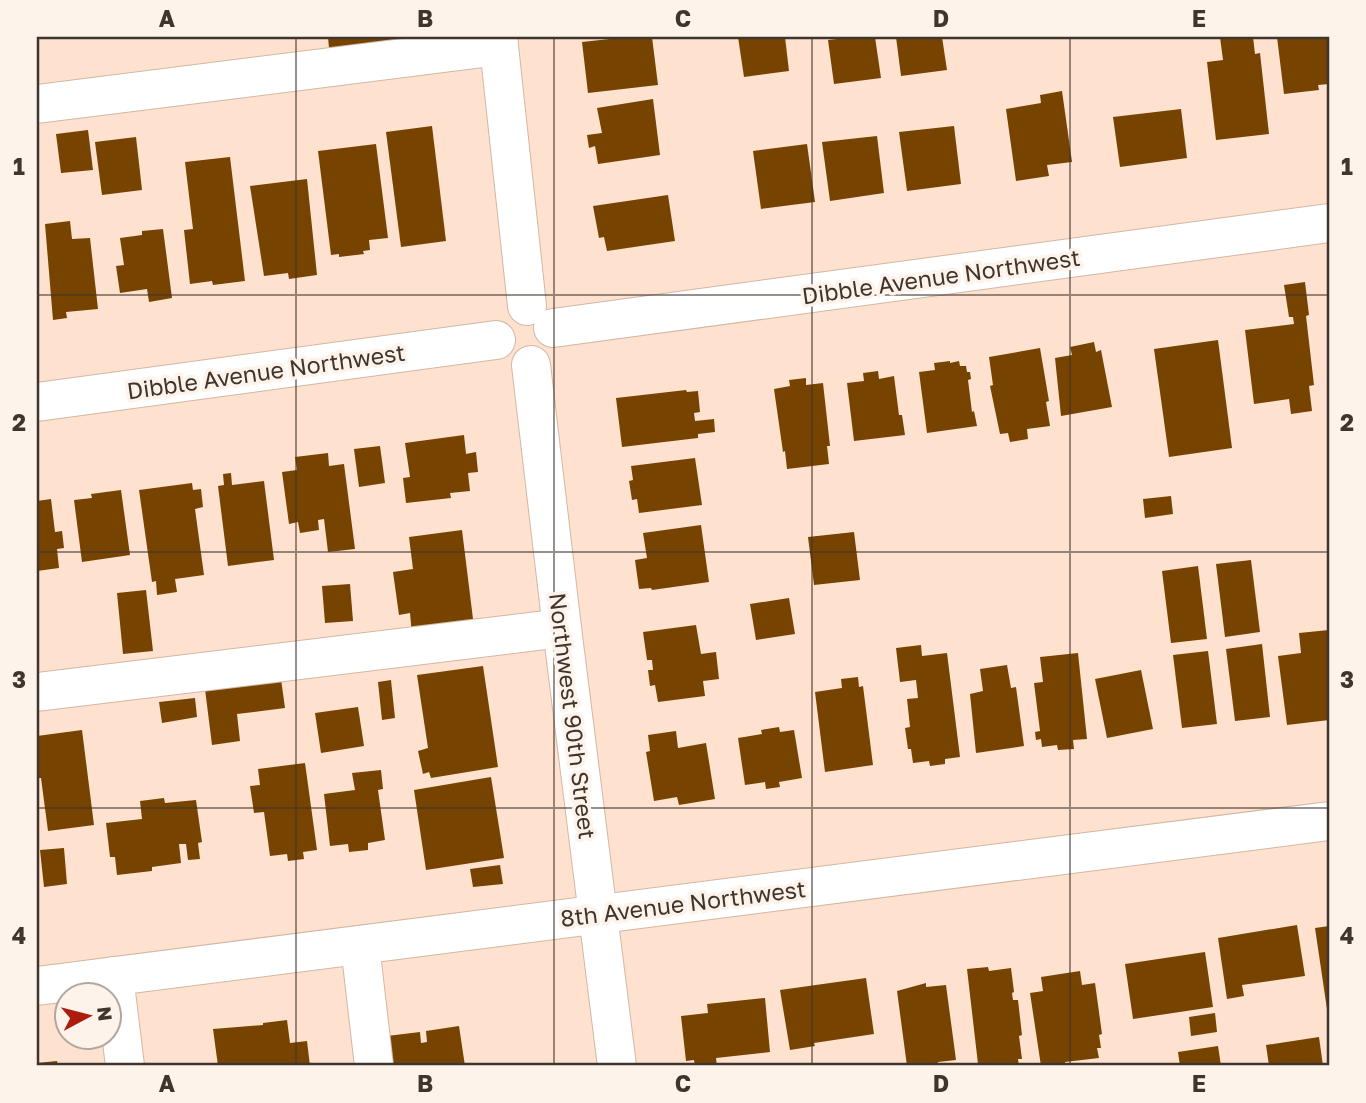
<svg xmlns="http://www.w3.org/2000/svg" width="1366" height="1103" viewBox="0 0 1366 1103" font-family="'Golos Text',sans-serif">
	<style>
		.building { fill: #764300 }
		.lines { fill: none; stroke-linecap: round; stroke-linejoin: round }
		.minor-casing { stroke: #d2b7a5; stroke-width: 40 }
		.minor { stroke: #fff; stroke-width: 38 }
		.grid { fill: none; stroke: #40352d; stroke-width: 2; stroke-opacity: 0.55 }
		.labels { text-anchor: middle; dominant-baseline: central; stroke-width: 7; stroke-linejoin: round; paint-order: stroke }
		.street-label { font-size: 23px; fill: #40352d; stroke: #fef3eb }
		.neatline { fill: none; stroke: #40352d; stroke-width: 2.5 }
		.grid-label { font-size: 23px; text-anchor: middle; font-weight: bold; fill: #40352d }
	</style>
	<rect width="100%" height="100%" fill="#fee2cf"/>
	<!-- building -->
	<g class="building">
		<path d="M328,37h71l1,2 -71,9z"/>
		<path d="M628,37h24l6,48 -70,8 -6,-51z"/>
		<path d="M738,37h47l4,34 -45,6z"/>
		<path d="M854,37h21l6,41 -47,6 -6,-44z"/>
		<path d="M896,37h46l5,33 -46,6z"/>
		<path d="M1220,37h33l2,17 5,-1 9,81 -53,6 -9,-78 16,-2z"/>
		<path d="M1277,37h52v47l-11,1 1,5 -35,4z"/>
		<path d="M1062,91l10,71 -25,3 2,11 -33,5 -10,-72 35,-6 -1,-8z"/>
		<path d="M653,99l7,56 -62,9 -3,-18 -6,2 -2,-13 15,-2 -5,-25z"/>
		<path d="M1181,109l6,49 -67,9 -7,-50z"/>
		<path d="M432,126l14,115 -45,6 -15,-115z"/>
		<path d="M954,126l7,58 -54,7 -8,-59z"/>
		<path d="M88,130l5,40 -32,3 -5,-39z"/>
		<path d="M877,136l7,57 -54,8 -8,-59z"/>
		<path d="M136,137l6,53 -40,5 -7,-53z"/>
		<path d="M376,144l12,94 -19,2 1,10 -7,1 1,3 -25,3v-3l-8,1 -13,-104z"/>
		<path d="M807,144l8,58 -54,7 -8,-58z"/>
		<path d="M230,157l15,124 -32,4 -1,-4 -22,3 -6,-54 9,-1 -8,-67z"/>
		<path d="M307,179l10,96 -28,4 -1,-6 -24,3 -14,-90z"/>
		<path d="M668,195l7,46 -68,10 -3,-14 -5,1 -6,-32z"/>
		<path d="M70,221l2,18 18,-1 8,71 -32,3 1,6 -14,2 -8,-96z"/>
		<path d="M163,229l9,69 -23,4 -2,-13 -27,4 -4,-27 8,-1 -4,-27 22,-3v-4z"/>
		<path d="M1305,282l4,33 -3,1 8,69 -5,1 3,25 -21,3 -2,-15 -35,5 -9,-74 49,-6 -1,-7h-4l-5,-32z"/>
		<path d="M1218,340l14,108 -63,9 -15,-108z"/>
		<path d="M1094,342l2,10 5,-2 11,57 -51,9 -6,-58 17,-3 -2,-8z"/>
		<path d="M1040,348l9,53 -3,1 4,24 -23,3 1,10 -18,3 -2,-9 -8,1 -10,-48 3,-1 -4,-28z"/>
		<path d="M950,361v2l9,-2 1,5h6l1,6h3l1,7 -3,1 4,32 2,-1 3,15 -50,7 -8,-61 16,-2 -1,-7z"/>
		<path d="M878,371l1,8 15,-3 5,39h3l3,20 -51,6 -7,-58 17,-2 -1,-8z"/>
		<path d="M806,378v7l17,-2 7,63h-3l2,18 -42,5 -2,-18 -2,1 -9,-63 16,-3 -1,-6z"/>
		<path d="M686,390l1,2 11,-1 2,21 -6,1 1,8 19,-2 1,13 -17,2v4l-76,9 -6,-49z"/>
		<path d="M464,435l2,19 10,-2 2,20 -10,1 2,18 -20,2 1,5 -45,5 -3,-25 7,-1 -5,-34z"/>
		<path d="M380,446l5,37 -26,4 -5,-38z"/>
		<path d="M328,453l1,13 15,-2 11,85 -27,3 -4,-33 -6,1 1,10 -19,3 -2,-11 -9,2 -7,-52 15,-2 -2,-13z"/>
		<path d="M695,458l7,47 -63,8 -2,-14 -5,1 -3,-19 4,-1 -2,-14z"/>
		<path d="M231,473l1,12 32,-4 10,79 -46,6 -10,-80 6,-1 -1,-11z"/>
		<path d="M192,483l1,7 8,-1 2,18 -8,2 9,66 -29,4 2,13 -20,3 -1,-14 -4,1 -13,-92z"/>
		<path d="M121,490l9,65 -48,7 -8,-62 18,-2 -1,-4z"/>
		<path d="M1171,496l2,18 -28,4 -2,-19z"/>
		<path d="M51,499l4,33 7,-1 2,17 -7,1 2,19 -22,3v-70z"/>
		<path d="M701,525l8,57 -57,8 -1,-2 -12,1 -4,-29 12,-2 -4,-25z"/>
		<path d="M462,530l12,97 -62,8 -2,-22 -11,2 -6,-43 20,-3 -4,-32z"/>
		<path d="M854,532l6,48 -46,5 -6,-48z"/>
		<path d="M1251,560l9,72 -35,5 -9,-73z"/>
		<path d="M1198,566l9,73 -36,4 -9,-72z"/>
		<path d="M350,584l3,37 -28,2 -3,-37z"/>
		<path d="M146,590l7,61 -30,3 -6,-61z"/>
		<path d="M789,598l6,36 -39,6 -6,-36z"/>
		<path d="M696,625l5,29 15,-2 3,27 -16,2 2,15 -47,6 -3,-17 -5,1 -2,-16h5l-1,-10h-5l-4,-28z"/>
		<path d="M1329,630v90l-42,5 -9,-69 23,-3 -2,-20z"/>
		<path d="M1262,644l8,73 -35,4 -9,-72z"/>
		<path d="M921,645l1,11 25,-3 13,104 -15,2v5l-15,2 -1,-5 -16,2 -2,-14h-3l-3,-21 5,-1 -3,-28 11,-1 -2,-18 -16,2 -4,-34z"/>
		<path d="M1208,651l9,73 -35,4 -9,-73z"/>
		<path d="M1078,653l9,86 -14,1 1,9 -16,1 -1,-5 -15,2 -1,-8 -5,1 -1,-8 5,-1 -6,-48 9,-1 -3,-25z"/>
		<path d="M1007,665l4,23 5,-1 8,59 -48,7 -6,-59 13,-3 -3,-22z"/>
		<path d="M483,666l15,101 -67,11 -2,-6 -6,2 -5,-23 10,-3 -11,-73z"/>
		<path d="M1141,670l12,59 -46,9 -12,-59z"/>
		<path d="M858,677l1,10 4,-1 10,79 -48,7 -10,-80 27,-4 -1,-9z"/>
		<path d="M281,679l4,29 -48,6 3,27 -28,4 -7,-56z"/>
		<path d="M391,680l4,38 -13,2 -4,-38z"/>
		<path d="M195,698l2,19 -35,6 -3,-21z"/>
		<path d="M358,707l6,39 -43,7 -6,-40z"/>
		<path d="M779,727l1,5 14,-2 8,48 -23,4 1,5 -14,2 -1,-7 -20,3 -7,-47 24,-4 -1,-4z"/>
		<path d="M82,730l12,95 -46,6 -7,-53h-4v-42z"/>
		<path d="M676,731l2,17 28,-5 9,56 -36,6 -2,-8 -23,4 -8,-49 4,-1 -2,-16z"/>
		<path d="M305,763l12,87 -14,2 1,7 -16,2 -1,-7 -17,2 -6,-44 -10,1 -4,-27 10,-1 -2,-16z"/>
		<path d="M381,770l2,19 -5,1 7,50 -17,3v7l-19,2 -1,-8 -18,2 -6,-52 31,-4 -3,-17z"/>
		<path d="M491,777l13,81 -78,12 -12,-80z"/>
		<path d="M164,798l1,5 31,-3 6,42 -4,1 2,16 -12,1 -2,-16h-7l2,19 -29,4v4l-35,4 -2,-18h-5l-4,-34 36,-4 -2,-18z"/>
		<path d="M64,848l3,36 -23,3 -4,-37z"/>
		<path d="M500,865l3,19 -30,3 -3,-18z"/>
		<path d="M1297,925l8,51 -63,9 2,11 -17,3 -9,-61z"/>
		<path d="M1329,926v90h-1l-13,-88z"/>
		<path d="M1205,952l8,55 -80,12 -8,-55z"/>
		<path d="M988,967l1,4 22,-3 3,24 -2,1 1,7h5l4,35 -3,1 3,23h-4l1,7 -41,-2 -11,-95z"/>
		<path d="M1080,971l2,14 13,-2 7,51 -3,1 2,13h-4l2,10 -34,4v4h-24l-11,-73 13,-2 -2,-14z"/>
		<path d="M866,978l8,56 -60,9 1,3 -25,4 -10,-60z"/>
		<path d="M926,983v4l20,-2 10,75 -18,2v4h-31l-10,-75z"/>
		<path d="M765,998l5,54 -54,6 1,8h-22l-1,-6 -8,1 -5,-45 27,-3 -1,-9z"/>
		<path d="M1215,1013l2,19 -26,4 -2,-19z"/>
		<path d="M287,1020l3,23 17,-2 3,25h-92l-5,-37 50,-4v-2z"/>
		<path d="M459,1026l6,40h-81l3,-30 33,-4 1,11 6,-1 -1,-11z"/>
		<path d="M1319,1037l4,29h-54l-3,-21z"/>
		<path d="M1218,1046l3,20h-41l-2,-14z"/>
		<path d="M57,1061l1,5h-21v-3z"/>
	</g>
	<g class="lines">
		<defs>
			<g id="minor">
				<path d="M498,37l29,269"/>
				<path d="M37,104l462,-58"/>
				<path d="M553,328l776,-105"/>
				<path d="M531,365l31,263 55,438"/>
				<path d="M37,402l459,-62"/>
				<path d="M37,692l525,-64"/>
				<path d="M360,945l14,121"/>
				<path d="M114,976l11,90"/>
				<path d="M37,986l1292,-165"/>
			</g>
		</defs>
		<!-- minor casing -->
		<use href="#minor" class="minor-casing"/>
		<!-- minor -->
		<use href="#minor" class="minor"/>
	</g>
	<!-- grid -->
	<path class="grid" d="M296,37v1029M554,37v1029M812,37v1029M1070,37v1029M37,295h1292M37,552h1292M37,808h1292"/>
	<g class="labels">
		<!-- street labels -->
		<g class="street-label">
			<text transform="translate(941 276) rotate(-8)">Dibble Avenue Northwest</text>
			<text transform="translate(266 371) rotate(-8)">Dibble Avenue Northwest</text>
			<text transform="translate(573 716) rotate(83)">Northwest 90th Street</text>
			<text transform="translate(683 903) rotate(-7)">8th Avenue Northwest</text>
		</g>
	</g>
	<!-- border -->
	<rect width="1366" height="1103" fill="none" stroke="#fef3eb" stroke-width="77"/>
	<!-- north arrow -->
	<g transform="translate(88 1016) rotate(83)"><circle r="33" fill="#fef3eb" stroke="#b2a79f" stroke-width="2"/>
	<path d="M0-5L12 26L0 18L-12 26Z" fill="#ad1d0e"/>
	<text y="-10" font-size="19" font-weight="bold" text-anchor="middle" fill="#40352d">N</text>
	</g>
	<rect x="38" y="38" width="1290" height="1026" class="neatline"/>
	<g class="grid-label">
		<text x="167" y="27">A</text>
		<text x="425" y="27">B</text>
		<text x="683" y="27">C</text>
		<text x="941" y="27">D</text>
		<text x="1199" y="27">E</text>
		<text x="19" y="175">1</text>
		<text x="1347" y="175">1</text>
		<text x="19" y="431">2</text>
		<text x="1347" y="431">2</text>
		<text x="19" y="688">3</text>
		<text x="1347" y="688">3</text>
		<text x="19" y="944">4</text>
		<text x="1347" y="944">4</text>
		<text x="167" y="1092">A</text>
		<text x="425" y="1092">B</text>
		<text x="683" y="1092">C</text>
		<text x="941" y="1092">D</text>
		<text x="1199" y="1092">E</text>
	</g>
</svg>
